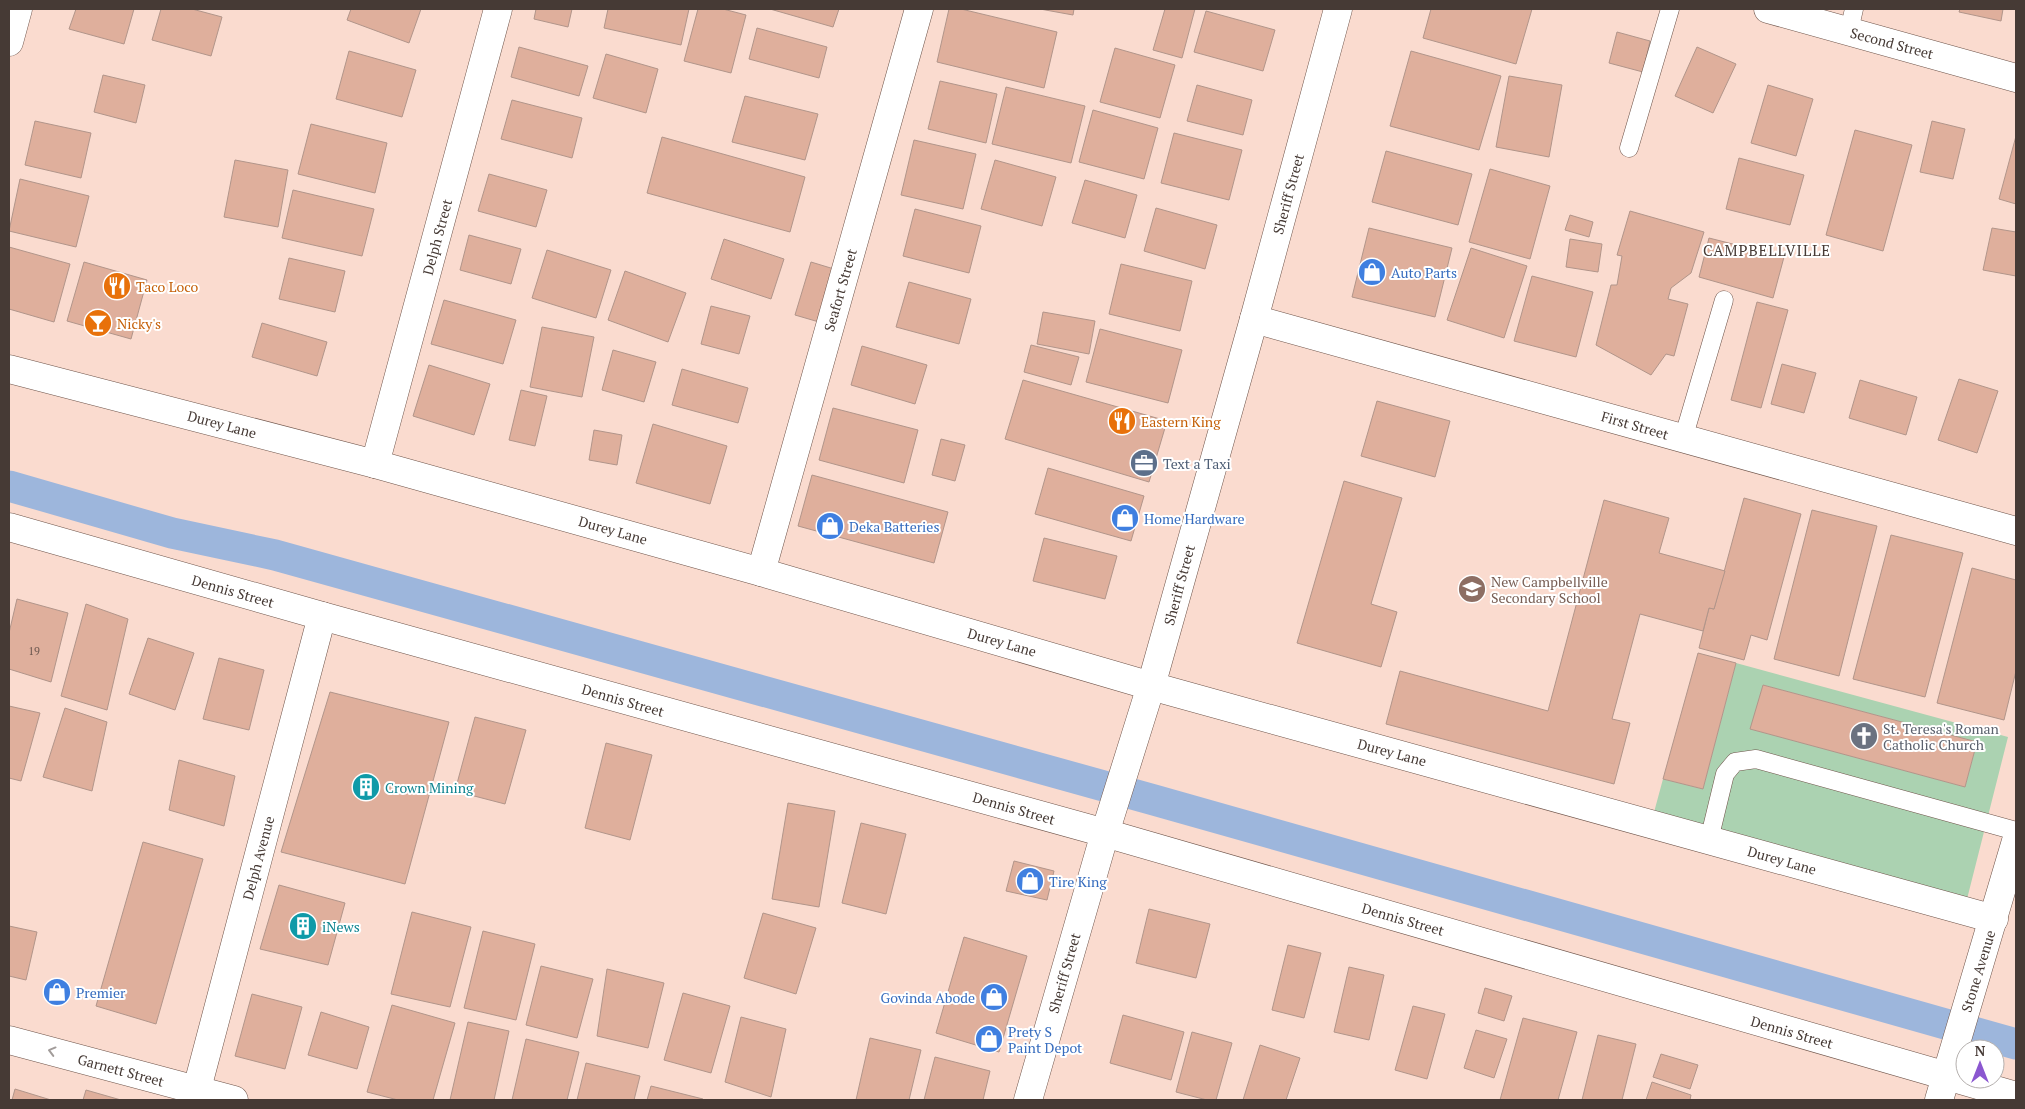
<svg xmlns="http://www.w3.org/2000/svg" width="2025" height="1109" viewBox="0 0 2025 1109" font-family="'PT Serif',serif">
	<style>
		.green { fill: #abd2b1; fill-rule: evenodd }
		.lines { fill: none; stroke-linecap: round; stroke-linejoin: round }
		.canal { stroke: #9db6dc; stroke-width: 31 }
		.building { fill: #dfaf9c; stroke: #b1958a }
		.lane-casing { stroke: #6e544a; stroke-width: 19 }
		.street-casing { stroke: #6e544a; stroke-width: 29 }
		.secondary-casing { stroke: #6e544a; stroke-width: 29 }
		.lane { stroke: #fff; stroke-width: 18 }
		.street { stroke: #fff; stroke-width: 28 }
		.secondary { stroke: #fff; stroke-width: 28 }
		.oneway { stroke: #a29c9a }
		.labels { text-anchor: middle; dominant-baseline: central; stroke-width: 4; stroke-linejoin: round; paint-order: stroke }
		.number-label { font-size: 11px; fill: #6c574f }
		.street-label { font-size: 14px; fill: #463a35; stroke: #fff }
		.shop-label { font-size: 14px; fill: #366cbe; stroke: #fff; text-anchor: start }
		.food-label { font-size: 14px; fill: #c56008; stroke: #fff; text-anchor: start }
		.service-label { font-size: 14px; fill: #4e5e75; stroke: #fff; text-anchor: start }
		.education-label { font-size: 14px; fill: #785e54; stroke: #fff; text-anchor: start }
		.worship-label { font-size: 14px; fill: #5b616d; stroke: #fff; text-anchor: start }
		.culture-label { font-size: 14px; fill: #0d838f; stroke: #fff; text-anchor: start }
		.neighbourhood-label { font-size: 15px; letter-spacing: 1px; fill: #463a35; stroke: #fff }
	</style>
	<rect width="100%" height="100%" fill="#fadbcf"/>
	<!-- green -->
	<path class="green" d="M1736,663l272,74 -42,166 -313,-87 10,-37 40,10zM1763,685l214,57 -12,45 -214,-58z"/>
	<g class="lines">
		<!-- canal -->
		<path class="canal" d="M9,486l163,47 103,22 879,245 862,244"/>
	</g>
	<!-- building -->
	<g class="building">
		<path d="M76,9h58l-10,35 -55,-15z"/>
		<path d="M161,9h31l30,8 -11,39 -59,-16z"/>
		<path d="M351,9h70l-12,34 -62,-23z"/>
		<path d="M536,9h36l-4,18 -34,-8z"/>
		<path d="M608,9h81l-8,36 -77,-17z"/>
		<path d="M698,9h25l23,6 -15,58 -47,-12z"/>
		<path d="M770,9h69l-6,18z"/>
		<path d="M949,9h12l96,23 -13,56 -107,-26z"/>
		<path d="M1040,9h34l-1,6z"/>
		<path d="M1165,9h30l-13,49 -29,-8z"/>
		<path d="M1431,9h101l-16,55 -93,-26z"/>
		<path d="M1960,9h43l-2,12 -42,-9z"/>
		<path d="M1206,11l69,19 -12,41 -69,-19z"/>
		<path d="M757,28l70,19 -8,31 -70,-19z"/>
		<path d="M1617,32l33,9 -7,31 -34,-9z"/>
		<path d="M519,47l69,19 -9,30 -68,-19z"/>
		<path d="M1697,47l39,17 -23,49 -38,-17z"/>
		<path d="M1115,48l60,17 -15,53 -60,-16z"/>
		<path d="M349,51l67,19 -14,47 -66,-18z"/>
		<path d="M1411,51l90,25 -22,74 -89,-24z"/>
		<path d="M606,54l52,15 -12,44 -53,-15z"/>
		<path d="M103,75l42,10 -9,38 -42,-11z"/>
		<path d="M1509,76l53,9 -13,72 -53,-10z"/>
		<path d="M940,81l57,13 -11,49 -58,-14z"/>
		<path d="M1197,85l55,15 -9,35 -56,-14z"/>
		<path d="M1768,85l45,14 -17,57 -45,-13z"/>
		<path d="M1006,87l79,19 -14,57 -79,-19z"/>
		<path d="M745,96l73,18 -13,46 -73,-18z"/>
		<path d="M512,100l70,18 -10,40 -71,-19z"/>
		<path d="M1093,110l65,18 -14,51 -65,-17z"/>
		<path d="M35,121l56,12 -10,45 -56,-13z"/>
		<path d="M1932,121l33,8 -12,50 -33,-7z"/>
		<path d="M311,124l76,19 -12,50 -77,-19z"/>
		<path d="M1855,130l57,15 -29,106 -57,-16z"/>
		<path d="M1174,133l68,17 -13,50 -68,-17z"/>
		<path d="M2016,136v68l-17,-5z"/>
		<path d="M662,137l143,40 -15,55 -143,-39z"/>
		<path d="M914,140l62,14 -13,55 -62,-14z"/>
		<path d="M1386,151l86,23 -14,51 -86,-23z"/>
		<path d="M1739,158l65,17 -14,50 -64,-16z"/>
		<path d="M235,160l53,10 -10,57 -54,-10z"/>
		<path d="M995,160l61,17 -14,49 -61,-17z"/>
		<path d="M1490,169l60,17 -20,73 -61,-17z"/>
		<path d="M489,174l58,16 -11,37 -58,-16z"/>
		<path d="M20,179l69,17 -13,51 -67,-16z"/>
		<path d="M1085,180l52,15 -12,43 -53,-15z"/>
		<path d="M293,190l81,19 -12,47 -80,-18z"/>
		<path d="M1156,208l61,17 -12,44 -61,-18z"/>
		<path d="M915,209l66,17 -12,47 -66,-17z"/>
		<path d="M1630,211l74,21 -13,41 -20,15 -3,11 20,5 -14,52 -8,-2 -15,21 -55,-30 15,-60h6l5,-29 -5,-1z"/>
		<path d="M1570,215l23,7 -4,15 -24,-7z"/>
		<path d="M1369,228l83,20 -17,69 -83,-20z"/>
		<path d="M1992,228l24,4v44l-33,-6z"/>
		<path d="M469,235l52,14 -10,35 -51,-14z"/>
		<path d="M1709,238l75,19 -11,41 -74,-21z"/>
		<path d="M724,239l60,20 -13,40 -60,-20z"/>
		<path d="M1570,239l32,5 -4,28 -32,-5z"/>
		<path d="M9,247l61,17 -16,58 -45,-13z"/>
		<path d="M1471,248l56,18 -23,72 -57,-18z"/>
		<path d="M547,250l64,20 -15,48 -64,-20z"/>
		<path d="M289,258l56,13 -10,41 -56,-13z"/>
		<path d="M84,262l63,18 -16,59 -64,-18z"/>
		<path d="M811,262l23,7 -15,53 -24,-7z"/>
		<path d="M1121,264l71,17 -12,50 -71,-17z"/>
		<path d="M625,271l61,22 -18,49 -60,-22z"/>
		<path d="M1532,276l61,16 -17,65 -62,-16z"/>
		<path d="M909,282l62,17 -12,45 -63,-17z"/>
		<path d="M444,300l72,20 -13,44 -72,-20z"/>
		<path d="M1757,302l31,8 -27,98 -30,-8z"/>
		<path d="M711,306l39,10 -11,38 -38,-10z"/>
		<path d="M1043,312l52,9 -6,33 -52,-10z"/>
		<path d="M262,323l65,19 -10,34 -65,-19z"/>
		<path d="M542,327l52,10 -12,60 -52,-10z"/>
		<path d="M1100,329l82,21 -14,53 -82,-21z"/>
		<path d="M1031,345l48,12 -8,28 -47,-13z"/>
		<path d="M862,346l65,19 -12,39 -64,-19z"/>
		<path d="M613,350l43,12 -12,40 -42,-12z"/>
		<path d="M1782,364l34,9 -12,40 -33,-9z"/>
		<path d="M429,365l61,19 -16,51 -61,-19z"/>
		<path d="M682,369l66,19 -10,35 -66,-18z"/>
		<path d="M1959,379l39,12 -21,62 -39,-13z"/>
		<path d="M1023,380l144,41 -18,61 -144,-43z"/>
		<path d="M1860,380l57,17 -11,38 -57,-17z"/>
		<path d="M521,390l26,6 -12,50 -26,-6z"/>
		<path d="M1377,401l73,20 -15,56 -74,-21z"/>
		<path d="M833,408l85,22 -14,53 -85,-23z"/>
		<path d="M653,424l74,22 -17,58 -74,-21z"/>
		<path d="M594,430l28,5 -5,30 -28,-5z"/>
		<path d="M941,439l24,6 -10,36 -23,-6z"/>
		<path d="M1048,468l96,28 -13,45 -96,-27z"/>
		<path d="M812,475l136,37 -14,51 -136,-37z"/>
		<path d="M1344,481l58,17 -31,106 26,8 -16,55 -84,-24z"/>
		<path d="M1744,498l57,16 -34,126 -16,-5 -7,25 -45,-12 10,-40 5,1z"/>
		<path d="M1604,500l65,18 -10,35 66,18 -11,38 -5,-1 -6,23 -63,-17 -28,105 18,4 -16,61 -228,-60 14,-53 148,40z"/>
		<path d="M1812,510l65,16 -38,150 -65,-17z"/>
		<path d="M1891,535l72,18 -38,144 -72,-18z"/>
		<path d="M1044,538l73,18 -12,43 -72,-18z"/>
		<path d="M1972,568l44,12v91l-12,49 -67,-17z"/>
		<path d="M17,599l51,14 -17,69 -42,-13v-36z"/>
		<path d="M86,604l42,15 -21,91 -46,-14z"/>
		<path d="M148,638l46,15 -19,57 -46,-16z"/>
		<path d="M1698,653l38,10 -33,126 -40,-10z"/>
		<path d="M219,658l45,12 -15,60 -46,-11z"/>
		<path d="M1763,685l214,57 -12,45 -215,-58z"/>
		<path d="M330,692l119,30 -44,162 -124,-32z"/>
		<path d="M9,706l31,7 -19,68 -12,-3z"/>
		<path d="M65,708l42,14 -15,69 -49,-14z"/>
		<path d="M475,717l51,13 -21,74 -50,-13z"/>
		<path d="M606,743l46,12 -22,85 -45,-12z"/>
		<path d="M179,760l56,16 -11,50 -55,-16z"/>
		<path d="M788,803l47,8 -16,96 -47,-8z"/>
		<path d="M861,823l45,11 -20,80 -44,-11z"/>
		<path d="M143,842l60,17 -47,165 -60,-18z"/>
		<path d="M1014,861l40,10 -7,29 -41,-9z"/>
		<path d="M279,885l66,18 -17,62 -68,-16z"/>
		<path d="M1149,909l61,15 -14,54 -60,-15z"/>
		<path d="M412,912l59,15 -21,80 -59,-13z"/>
		<path d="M763,913l53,15 -20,66 -52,-16z"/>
		<path d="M9,926l28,6 -11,48 -17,-4z"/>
		<path d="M483,931l52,13 -19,76 -52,-12z"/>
		<path d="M964,937l63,19 -28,96 -63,-19z"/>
		<path d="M1288,945l33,8 -17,65 -32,-8z"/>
		<path d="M541,966l52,13 -16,59 -51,-13z"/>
		<path d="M1349,967l35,8 -15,65 -35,-8z"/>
		<path d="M607,969l57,14 -16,65 -51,-12z"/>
		<path d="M1485,988l27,8 -8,25 -26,-8z"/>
		<path d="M683,993l47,13 -19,67 -47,-13z"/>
		<path d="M252,994l50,13 -17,62 -50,-13z"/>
		<path d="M392,1005l63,18 -22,77h-35l-31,-8z"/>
		<path d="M1413,1006l32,8 -18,65 -32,-9z"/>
		<path d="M321,1012l48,15 -12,42 -49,-14z"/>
		<path d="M1123,1015l61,17 -13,48 -61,-17z"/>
		<path d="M741,1017l45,12 -15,68 -46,-15z"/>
		<path d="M1523,1018l54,14 -19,68h-58z"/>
		<path d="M468,1022l41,9 -15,69h-44z"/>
		<path d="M1476,1030l31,9 -13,39 -30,-10z"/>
		<path d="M1192,1032l40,11 -16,57h-9l-31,-8z"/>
		<path d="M1598,1035l38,9 -14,56h-40z"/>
		<path d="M870,1038l51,12 -12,50h-53z"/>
		<path d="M526,1039l53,13 -12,48h-55z"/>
		<path d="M1260,1045l40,13 -14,42h-43z"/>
		<path d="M1661,1054l37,11 -8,24 -37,-12z"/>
		<path d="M935,1057l55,14 -7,29h-59z"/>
		<path d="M586,1063l54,13 -6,24h-57z"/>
		<path d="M1652,1082l39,13 -1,5h-44z"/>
		<path d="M651,1086l52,13v1h-56z"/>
		<path d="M15,1089l36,11h-39z"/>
		<path d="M86,1090l35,10h-38z"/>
	</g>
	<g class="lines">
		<defs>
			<g id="lane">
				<path d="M1849,31l5,-22"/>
				<path d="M1629,148l41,-139"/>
				<path d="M1683,439l41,-139"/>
				<path d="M1709,840l16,-66 10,-12 21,-3 260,72"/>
			</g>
			<g id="street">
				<path d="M1768,9l248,69"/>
				<path d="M9,42l9,-33"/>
				<path d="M1254,319l762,212"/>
				<path d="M9,369l366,95 386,108 390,114 843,233"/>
				<path d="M375,464l123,-455"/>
				<path d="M761,572l158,-563"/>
				<path d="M1105,833l911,263"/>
				<path d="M194,1100l128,-484"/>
				<path d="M1939,1100l77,-259"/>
			</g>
			<g id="secondary">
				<path d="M9,527l313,89 783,217"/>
				<path d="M9,1040l225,60"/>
				<path d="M1028,1100l77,-267 46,-147 103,-367 84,-310"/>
			</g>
		</defs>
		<!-- lane casing -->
		<use href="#lane" class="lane-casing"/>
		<!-- street casing -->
		<use href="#street" class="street-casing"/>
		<!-- secondary casing -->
		<use href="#secondary" class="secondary-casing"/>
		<!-- lane -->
		<use href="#lane" class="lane"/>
		<!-- street -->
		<use href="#street" class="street"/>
		<!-- secondary -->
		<use href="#secondary" class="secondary"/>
	</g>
	<!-- one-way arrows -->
	<defs><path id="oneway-chevron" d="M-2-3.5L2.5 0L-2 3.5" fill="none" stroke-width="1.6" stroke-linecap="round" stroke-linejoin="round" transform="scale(1.25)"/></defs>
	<use class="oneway" href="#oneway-chevron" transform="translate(52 1051) rotate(-165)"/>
	<!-- icons -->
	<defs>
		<symbol id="shop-disc" viewBox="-11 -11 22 22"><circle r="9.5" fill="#3f7fe0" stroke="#fff"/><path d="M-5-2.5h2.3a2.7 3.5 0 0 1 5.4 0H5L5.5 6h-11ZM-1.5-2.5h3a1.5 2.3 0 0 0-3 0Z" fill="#fff"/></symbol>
		<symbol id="restaurant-disc" viewBox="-11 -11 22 22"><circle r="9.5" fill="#e8710a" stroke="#fff"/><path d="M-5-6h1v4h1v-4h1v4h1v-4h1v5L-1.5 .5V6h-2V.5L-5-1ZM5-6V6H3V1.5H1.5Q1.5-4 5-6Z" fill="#fff"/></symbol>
		<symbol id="bar-disc" viewBox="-11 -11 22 22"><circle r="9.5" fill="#e8710a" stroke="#fff"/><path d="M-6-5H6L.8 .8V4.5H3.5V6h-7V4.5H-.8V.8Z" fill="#fff"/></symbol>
		<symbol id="office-disc" viewBox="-11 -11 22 22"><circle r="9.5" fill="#5c6f8a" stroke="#fff"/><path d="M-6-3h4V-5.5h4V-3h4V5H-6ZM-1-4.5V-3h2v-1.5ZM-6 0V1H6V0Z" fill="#fff"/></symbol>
		<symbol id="school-disc" viewBox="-11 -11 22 22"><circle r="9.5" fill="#8d6e63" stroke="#fff"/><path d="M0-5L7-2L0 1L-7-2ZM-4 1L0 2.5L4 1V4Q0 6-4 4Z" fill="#fff"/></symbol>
		<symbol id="church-disc" viewBox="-11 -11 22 22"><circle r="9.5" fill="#6b7280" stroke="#fff"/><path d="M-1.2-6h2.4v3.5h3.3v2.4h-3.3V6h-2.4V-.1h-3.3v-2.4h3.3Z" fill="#fff"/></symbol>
		<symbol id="building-disc" viewBox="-11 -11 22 22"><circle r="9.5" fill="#0f9aa8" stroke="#fff"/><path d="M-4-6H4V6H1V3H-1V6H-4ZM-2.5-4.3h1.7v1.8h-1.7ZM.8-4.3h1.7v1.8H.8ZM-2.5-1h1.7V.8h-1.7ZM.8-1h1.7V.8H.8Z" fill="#fff"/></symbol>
	</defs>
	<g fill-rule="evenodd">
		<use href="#shop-disc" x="1356" y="256" width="32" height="32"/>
		<use href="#restaurant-disc" x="101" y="270" width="32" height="32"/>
		<use href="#bar-disc" x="82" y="307" width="32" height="32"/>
		<use href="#restaurant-disc" x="1106" y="405" width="32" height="32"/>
		<use href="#office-disc" x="1128" y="447" width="32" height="32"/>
		<use href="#shop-disc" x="1109" y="502" width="32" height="32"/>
		<use href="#shop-disc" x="814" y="510" width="32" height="32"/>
		<use href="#school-disc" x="1456" y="573" width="32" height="32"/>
		<use href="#church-disc" x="1848" y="720" width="32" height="32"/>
		<use href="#building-disc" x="350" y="771" width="32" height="32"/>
		<use href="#shop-disc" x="1014" y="865" width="32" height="32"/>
		<use href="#building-disc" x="287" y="910" width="32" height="32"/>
		<use href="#shop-disc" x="41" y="976" width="32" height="32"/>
		<use href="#shop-disc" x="978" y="981" width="32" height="32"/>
		<use href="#shop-disc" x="973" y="1023" width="32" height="32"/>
	</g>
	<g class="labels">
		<!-- number labels -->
		<g class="number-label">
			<text x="34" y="651">19</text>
		</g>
		<!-- street labels -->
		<g class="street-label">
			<text transform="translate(1892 43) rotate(15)">Second Street</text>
			<text transform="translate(1288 194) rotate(-75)">Sheriff Street</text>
			<text transform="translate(437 237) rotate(-75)">Delph Street</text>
			<text transform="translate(840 290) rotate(-74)">Seafort Street</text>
			<text transform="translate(222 424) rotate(15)">Durey Lane</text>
			<text transform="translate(1635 425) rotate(16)">First Street</text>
			<text transform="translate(613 530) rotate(16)">Durey Lane</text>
			<text transform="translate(1179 585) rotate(-75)">Sheriff Street</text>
			<text transform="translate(233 591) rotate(16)">Dennis Street</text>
			<text transform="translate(1002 642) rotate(16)">Durey Lane</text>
			<text transform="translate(623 700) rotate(16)">Dennis Street</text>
			<text transform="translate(1392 752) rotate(15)">Durey Lane</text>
			<text transform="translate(1014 808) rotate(16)">Dennis Street</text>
			<text transform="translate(258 858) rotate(-75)">Delph Avenue</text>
			<text transform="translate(1782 860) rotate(16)">Durey Lane</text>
			<text transform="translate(1403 919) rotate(16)">Dennis Street</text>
			<text transform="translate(1978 971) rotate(-73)">Stone Avenue</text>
			<text transform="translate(1064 973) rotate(-74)">Sheriff Street</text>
			<text transform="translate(1792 1032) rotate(16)">Dennis Street</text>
			<text transform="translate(121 1070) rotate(15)">Garnett Street</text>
		</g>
		<!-- shop labels -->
		<g class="shop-label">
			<text x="1391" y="272">Auto Parts</text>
			<text x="1144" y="518">Home Hardware</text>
			<text x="849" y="526">Deka Batteries</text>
			<text x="1049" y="881">Tire King</text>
			<text x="76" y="992">Premier</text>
			<text x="975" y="997" text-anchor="end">Govinda Abode</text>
			<text x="1008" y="1031">Prety S<tspan x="1008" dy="16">Paint Depot</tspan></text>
		</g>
		<!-- food labels -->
		<g class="food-label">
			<text x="136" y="286">Taco Loco</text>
			<text x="117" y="323">Nicky's</text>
			<text x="1141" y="421">Eastern King</text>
		</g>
		<!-- service labels -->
		<g class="service-label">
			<text x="1163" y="463">Text a Taxi</text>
		</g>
		<!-- education labels -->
		<g class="education-label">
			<text x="1491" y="581">New Campbellville<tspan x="1491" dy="16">Secondary School</tspan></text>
		</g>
		<!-- worship labels -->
		<g class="worship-label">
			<text x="1883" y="728">St. Teresa's Roman<tspan x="1883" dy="16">Catholic Church</tspan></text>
		</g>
		<!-- culture labels -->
		<g class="culture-label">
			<text x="385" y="787">Crown Mining</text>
			<text x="322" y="926">iNews</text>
		</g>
		<!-- neighbourhood labels -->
		<g class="neighbourhood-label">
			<text x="1767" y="250">CAMPBELLVILLE</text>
		</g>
	</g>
	<!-- border -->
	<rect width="2025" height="1109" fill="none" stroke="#463a35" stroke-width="20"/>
	<!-- north arrow -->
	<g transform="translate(1980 1064)"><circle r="24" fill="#ffffff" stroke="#b5b0ae"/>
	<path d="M0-4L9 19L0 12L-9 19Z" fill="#8b57d0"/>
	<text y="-8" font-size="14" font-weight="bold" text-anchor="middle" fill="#463a35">N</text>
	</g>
</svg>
